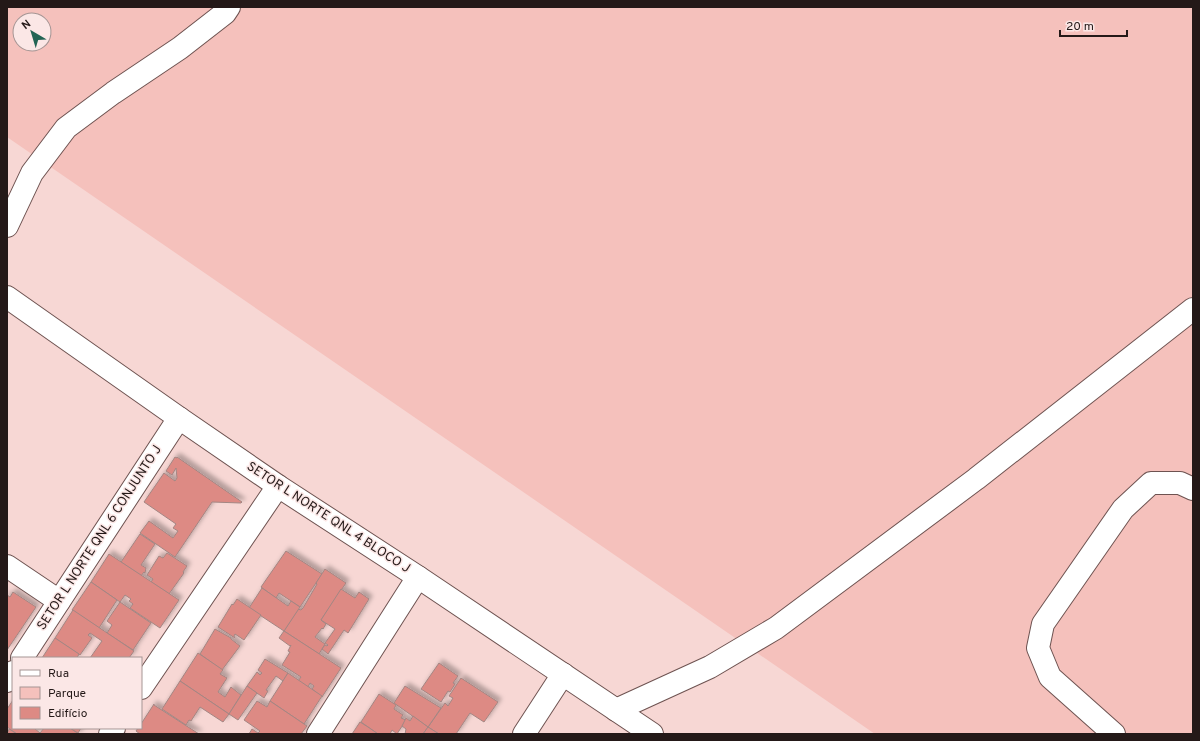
<svg xmlns="http://www.w3.org/2000/svg" width="1200" height="741" viewBox="0 0 1200 741" font-family="Overpass,sans-serif">
	<style>
		.green { fill: #f5c1bc; fill-rule: evenodd }
		.building { fill: #dd8a84; stroke: #a38683; filter: url(#shadow) }
		.lines { fill: none; stroke-linecap: round; stroke-linejoin: round }
		.minor-casing { stroke: #6e5351; stroke-width: 24 }
		.minor { stroke: #fff; stroke-width: 22 }
		.labels { text-anchor: middle; dominant-baseline: central; stroke-width: 3; stroke-linejoin: round; paint-order: stroke }
		.street-label { font-size: 13px; fill: #241918; stroke: #fbe7e6 }
	</style>
	<defs>
		<filter id="shadow"><feDropShadow dx="3.5" dy="-3.5" stdDeviation="2" flood-color="#0004"/></filter>
	</defs>
	<rect width="100%" height="100%" fill="#f7d7d4"/>
	<!-- green -->
	<path class="green" d="M7,7h1186v727h-318l-868,-597zM20,20h24v24h-24z"/>
	<!-- building -->
	<g class="building">
		<path d="M175,457l2,1v-1l65,45 -1,1 -29,-1 -37,55 -35,-24 9,-12 24,17 5,-7 -5,-3 3,-4 -32,-22 20,-29 11,8 2,-3 -1,-10 -4,7 -6,-4z"/>
		<path d="M140,534l15,10 -14,21 5,3 -1,5 -1,-1 -3,4 -20,-14z"/>
		<path d="M286,551l36,23 -22,33 -21,-14 -3,5 -15,-11z"/>
		<path d="M167,553l20,13 -4,6 1,1 -15,21 -18,-12 2,-3 -6,-4 12,-19 4,2z"/>
		<path d="M109,554l70,46 -19,28 -30,-20 3,-4 -4,-3 2,-2 -6,-4 -5,7 -29,-20z"/>
		<path d="M325,569l21,14 -25,37 5,4 -3,5 -1,-1 -7,9 10,7 -6,10 -35,-23 14,-22 3,1 2,-2 14,-24 -1,-1z"/>
		<path d="M91,582l26,18 -18,28 -27,-18z"/>
		<path d="M262,588l26,18 3,-5 9,6 -16,24 -35,-23z"/>
		<path d="M341,589l14,9 4,-6 10,7 -21,34 -4,-3 -16,24 -6,-5 3,-4 2,1 1,-1 -3,-2 10,-14 -14,-9z"/>
		<path d="M13,592l23,15 -29,43v-55l3,2z"/>
		<path d="M237,599l24,16 -17,25 -9,-6 -1,2 1,2 -17,-11 14,-23 1,1z"/>
		<path d="M120,602l31,21 -18,27 -26,-17 5,-8 -5,-4z"/>
		<path d="M73,610l61,41 -5,7h-39l12,-17 -12,-8 -2,2 4,3 -12,17 -25,-17z"/>
		<path d="M215,629l16,9v1l9,7 -18,24 -22,-16z"/>
		<path d="M284,631l57,37 -19,29 -10,-8 2,-3 -4,-3 -2,4 -10,-6 3,-4 -19,-12 8,-13 -2,-1 3,-6 -1,1 -11,-8z"/>
		<path d="M55,638l24,16 -2,4h-35z"/>
		<path d="M198,653l25,17 -3,4 7,4 -9,14 7,5 6,-10 10,8 -12,19 -49,-33z"/>
		<path d="M265,659l23,14 -5,8 -7,-5 -10,14 2,1 -4,7 -17,-12 10,-14 3,3 2,-2 -4,-3z"/>
		<path d="M439,663l19,13 -5,7 2,1 -5,8 -2,-1 -7,11 -20,-13z"/>
		<path d="M288,673l34,23 -18,28 -34,-23z"/>
		<path d="M461,678l37,24 -14,20 -14,-9 -14,21h-17l-11,-7 17,-24 3,3 5,-8 -4,-2z"/>
		<path d="M180,681l49,33 -6,8 -23,-15 -9,14 -2,-1 -3,5 -24,-16z"/>
		<path d="M247,686l10,7 -19,27 -9,-6z"/>
		<path d="M405,686l36,22 -13,19 -34,-24z"/>
		<path d="M379,694l17,11 -2,4 9,6 -2,3 5,2 -9,14 -5,-4 -2,4h-12l-17,-12z"/>
		<path d="M13,700v28h21l6,5 4,-5h26l9,6h-62l-10,-7v-18z"/>
		<path d="M257,701l10,6 3,-6 37,25 -6,8h-42l-1,-1 2,-2 -16,-11z"/>
		<path d="M154,704v1l45,29h-59l-4,-3 2,-3h3v-4z"/>
		<path d="M413,716l15,11 -5,7h-18l1,-5 -4,-3 4,-8 4,3z"/>
		<path d="M360,722l8,5 10,7h-26z"/>
		<path d="M428,727l11,7h-16z"/>
		<path d="M70,728h11l-3,5z"/>
		<path d="M9,729l8,5h-10z"/>
		<path d="M252,729l6,4 1,1h-10z"/>
	</g>
	<g class="lines">
		<defs>
			<g id="minor">
				<path d="M7,226l25,-53 34,-45 47,-35 67,-45 45,-35 4,-6"/>
				<path d="M7,297l172,121 99,68 140,91 234,157"/>
				<path d="M7,566l52,35"/>
				<path d="M22,658l157,-240"/>
				<path d="M7,681l6,-9"/>
				<path d="M141,688l137,-202"/>
				<path d="M616,710l94,-43 66,-39 200,-149 217,-170"/>
				<path d="M110,734l4,-6"/>
				<path d="M318,734l100,-157"/>
				<path d="M524,734l39,-60"/>
				<path d="M1114,734l-64,-57 -12,-29 5,-24 80,-115 28,-26h29l13,6"/>
			</g>
		</defs>
		<!-- minor casing -->
		<use href="#minor" class="minor-casing"/>
		<!-- minor -->
		<use href="#minor" class="minor"/>
	</g>
	<g class="labels">
		<!-- street labels -->
		<g class="street-label">
			<text transform="translate(328 518) rotate(33)">SETOR L NORTE QNL 4 BLOCO J</text>
			<text transform="translate(100 538) rotate(-57)">SETOR L NORTE QNL 6 CONJUNTO J</text>
		</g>
	</g>
	<!-- border -->
	<rect width="1200" height="741" fill="none" stroke="#241918" stroke-width="16"/>
	<!-- legend -->
	<rect x="12" y="657" width="130" height="72" fill="#fbe7e6" stroke="#a59594"/>
	<rect x="20" y="670" width="20" height="6" fill="#ffffff" stroke="#a59594"/>
	<text x="48" y="677" font-size="12" fill="#241918">Rua</text>
	<rect x="20" y="687" width="20" height="12" fill="#f5c1bc" stroke="#a59594"/>
	<text x="48" y="697" font-size="12" fill="#241918">Parque</text>
	<rect x="20" y="707" width="20" height="12" fill="#dd8a84" stroke="#a59594"/>
	<text x="48" y="717" font-size="12" fill="#241918">Edifício</text>
	<!-- north arrow -->
	<g transform="translate(32 32) rotate(322)"><circle r="19" fill="#fbe7e6" stroke="#a59594"/>
	<path d="M0-3L7 15L0 10L-7 15Z" fill="#226454"/>
	<text y="-6" font-size="11" font-weight="bold" text-anchor="middle" fill="#241918">N</text>
	</g>
	<!-- scale -->
	<path d="M1060 30v6h67v-6" fill="none" stroke="#241918" stroke-width="2"/>
	<text x="1066" y="30" font-size="12" fill="#241918" stroke="#fbe7e6" stroke-width="3" paint-order="stroke">20 m</text>
</svg>
